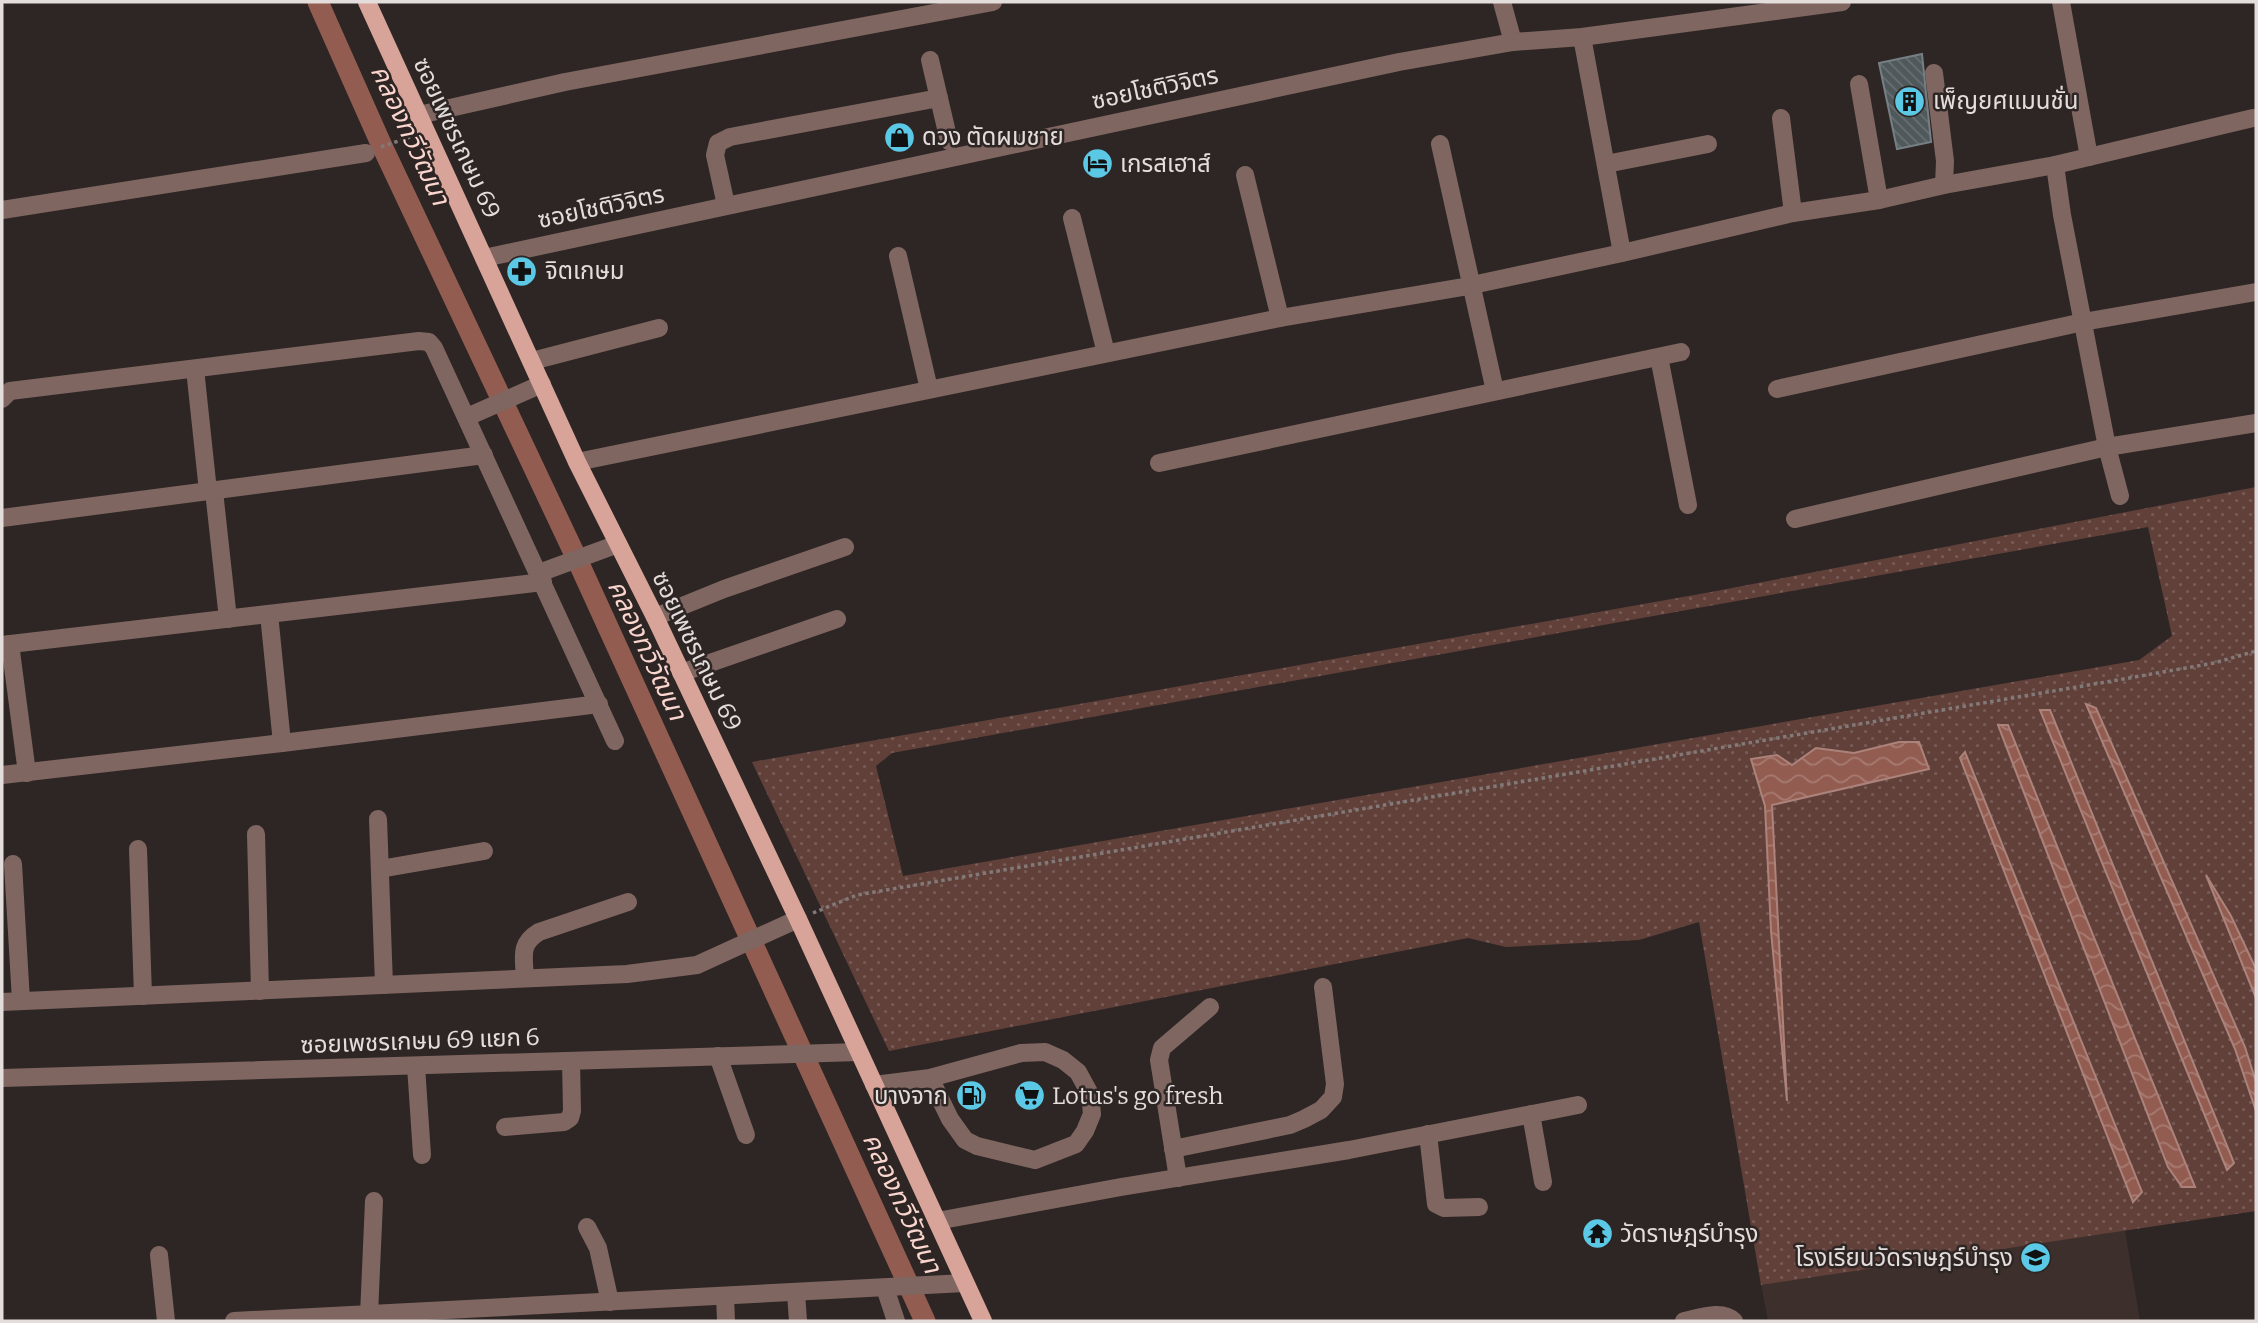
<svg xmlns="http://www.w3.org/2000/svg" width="2258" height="1323" viewBox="0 0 2258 1323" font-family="Bitter,'Noto Sans Thai',serif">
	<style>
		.built { fill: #3d2f2b }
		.grass { fill: url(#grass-dots); fill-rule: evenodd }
		.water { fill: url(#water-waves); stroke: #ab837b; stroke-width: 2 }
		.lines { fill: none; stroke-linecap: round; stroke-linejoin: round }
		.canal { stroke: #935c51; stroke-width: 21 }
		.building { fill: url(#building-back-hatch); stroke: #768084; stroke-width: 2 }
		.path { stroke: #817a78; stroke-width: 3.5; stroke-dasharray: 3.5 3.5; stroke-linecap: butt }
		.minor { stroke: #7f6661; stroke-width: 18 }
		.major { stroke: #d8a499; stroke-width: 18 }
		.labels { text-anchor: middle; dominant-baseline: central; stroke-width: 5; stroke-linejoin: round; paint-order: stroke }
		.street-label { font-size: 24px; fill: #e3dddc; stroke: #2e2624 }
		.poi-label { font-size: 24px; fill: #e3dddc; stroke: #2e2624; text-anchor: start }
		.water-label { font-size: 26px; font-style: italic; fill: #fad6ce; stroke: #2e2624 }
	</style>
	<defs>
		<pattern id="grass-dots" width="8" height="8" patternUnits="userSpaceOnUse" patternTransform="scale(1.75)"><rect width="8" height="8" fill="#61403a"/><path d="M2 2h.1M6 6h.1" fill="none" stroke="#785b56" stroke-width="1.8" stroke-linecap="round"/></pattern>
		<pattern id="water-waves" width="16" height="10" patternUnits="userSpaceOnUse" patternTransform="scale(1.75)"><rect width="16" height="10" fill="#935c51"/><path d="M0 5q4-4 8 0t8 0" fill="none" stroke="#a77b72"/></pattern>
		<pattern id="building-back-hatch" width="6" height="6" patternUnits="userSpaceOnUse" patternTransform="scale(1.75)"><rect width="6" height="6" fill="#4f585b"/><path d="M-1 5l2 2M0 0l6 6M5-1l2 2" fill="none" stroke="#687072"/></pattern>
	</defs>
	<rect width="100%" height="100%" fill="#2e2624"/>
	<!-- built -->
	<path class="built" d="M2125,1230l15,91h-372l-7,-36z"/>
	<!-- grass -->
	<path class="grass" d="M2256,487v482l-25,-53 1,27 24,55v84l-11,-35 -149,-338 -9,-4 148,344 21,62v100l-495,74 -62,-363 -60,18 -133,7 -38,-9 -579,113 -137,-289 959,-170zM2148,527l24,109 -33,24 -1236,216 -27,-110 16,-13zM2050,710l184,453 -7,6zM1998,726h10l186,461h-12l-14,-20zM1899,742l30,27 -157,36 13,273 -14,-147 -6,-125 -5,-21 56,-37 38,5zM1966,753l176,439 -8,10 -174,-443z"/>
	<!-- water -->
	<g class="water">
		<path d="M2086,704l10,4 149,339 11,35v29l-21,-62z"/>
		<path d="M2040,710h10l184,453 -7,7z"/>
		<path d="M1998,725h10l187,462h-13l-14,-20z"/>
		<path d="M1899,742h20l10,27 -157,36 15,296 -16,-170 -6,-125 -14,-47 26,-4 15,10 24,-17 38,5z"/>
		<path d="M1965,752l177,440 -9,10 -173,-444z"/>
		<path d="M2206,875l25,41 25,53v29z"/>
	</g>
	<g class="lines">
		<!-- canal -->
		<path class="canal" d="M318,2l64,144 194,411 349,764"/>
	</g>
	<!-- building -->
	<path class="building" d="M1922,54l9,88 -34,7 -18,-86z"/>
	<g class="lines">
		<!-- path -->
		<g class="path">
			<path d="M381,147l29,-10"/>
			<path d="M813,913l44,-18 1255,-214 102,-18 42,-12"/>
		</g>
		<!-- minor -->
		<g class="minor">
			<path d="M1502,2l11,40"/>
			<path d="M2061,2l28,155"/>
			<path d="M1582,37l40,216"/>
			<path d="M930,60l19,81"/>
			<path d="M1934,73l11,88 -1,24"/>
			<path d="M1859,84l20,116"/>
			<path d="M419,115l146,-33 428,-80"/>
			<path d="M1781,118l12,95"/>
			<path d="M1440,144l55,247"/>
			<path d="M1606,164l102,-20"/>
			<path d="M2055,165l7,50 45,232 13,49"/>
			<path d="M1245,175l35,143"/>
			<path d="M726,205l-11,-50 3,-12 12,-6 209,-39"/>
			<path d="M2,210l364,-57"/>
			<path d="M1072,218l34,135"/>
			<path d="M898,256l31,133"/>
			<path d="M484,258l915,-196 114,-20 69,-5 260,-35"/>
			<path d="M1659,357l29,148"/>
			<path d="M532,361l127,-33"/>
			<path d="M195,369l13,122"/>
			<path d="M1777,389l306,-67 173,-30"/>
			<path d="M2,399l8,-8 409,-50 10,1 5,6 181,393"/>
			<path d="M467,417l75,-33"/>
			<path d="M577,462l703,-144 183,-31 159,-34 171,-40 86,-13 65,-15 111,-20 198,-47"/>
			<path d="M1159,463l522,-111"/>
			<path d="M214,491l14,128"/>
			<path d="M2,518l482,-63"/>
			<path d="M1795,519l312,-72 149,-24"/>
			<path d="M539,573l79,-29"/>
			<path d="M269,614l13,129"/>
			<path d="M655,617l69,-28 121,-42"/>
			<path d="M10,644l17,129"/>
			<path d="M2,645l541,-63"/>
			<path d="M681,673l156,-54"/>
			<path d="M2,775l280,-32 317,-39"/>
			<path d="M378,819l6,166"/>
			<path d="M256,834l4,157"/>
			<path d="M138,849l5,147"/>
			<path d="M13,864l8,137"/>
			<path d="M380,869l104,-18"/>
			<path d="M525,978c-1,-21 -6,-34 14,-46l89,-30"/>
			<path d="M2,1002l625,-28 70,-9 101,-46"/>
			<path d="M718,1056l28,79"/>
			<path d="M416,1066l6,89"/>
			<path d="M2,1078l857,-26"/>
			<path d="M874,1085l56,-7 91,-25 24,-1 18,8 15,12 12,22 2,20 -7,17 -9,13 -41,16 -58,-14 -12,-6 -15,-21 -20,-41"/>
			<path d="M1531,1114l12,68"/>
			<path d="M505,1127l59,-5 6,-4 2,-7 -1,-50"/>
			<path d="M1428,1134l8,70 8,4 35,-1"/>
			<path d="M1173,1149l117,-24 14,-6 17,-9 12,-13 2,-13 -12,-97"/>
			<path d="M1178,1178l-19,-118 3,-12 48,-41"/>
			<path d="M937,1221l184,-34 228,-37 229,-45"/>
			<path d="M587,1227l11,21 12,54"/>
			<path d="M159,1255l7,66"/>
			<path d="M885,1288l11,33"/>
			<path d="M796,1293l2,28"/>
			<path d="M725,1296l1,25"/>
			<path d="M369,1315l5,-114"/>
			<path d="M234,1321l731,-38"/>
			<path d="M1684,1321c15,-3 38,-12 50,0"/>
		</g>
		<!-- major -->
		<path class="major" d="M367,2l210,460 78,155 143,302 185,402"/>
	</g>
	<!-- icons -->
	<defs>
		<symbol id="building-disc" viewBox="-11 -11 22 22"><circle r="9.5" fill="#5bc8e6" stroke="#2e2624"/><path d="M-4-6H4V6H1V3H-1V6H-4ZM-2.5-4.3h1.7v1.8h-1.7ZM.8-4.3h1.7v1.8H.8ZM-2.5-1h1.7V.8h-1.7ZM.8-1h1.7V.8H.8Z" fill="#111"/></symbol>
		<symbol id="shop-disc" viewBox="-11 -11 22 22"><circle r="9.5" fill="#5bc8e6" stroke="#2e2624"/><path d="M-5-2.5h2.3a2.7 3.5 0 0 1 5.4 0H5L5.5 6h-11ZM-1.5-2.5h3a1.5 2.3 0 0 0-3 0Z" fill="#111"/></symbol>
		<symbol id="hotel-disc" viewBox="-11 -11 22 22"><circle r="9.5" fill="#5bc8e6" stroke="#2e2624"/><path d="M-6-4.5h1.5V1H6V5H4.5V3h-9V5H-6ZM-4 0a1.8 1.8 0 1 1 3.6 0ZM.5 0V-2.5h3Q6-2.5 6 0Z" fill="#111"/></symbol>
		<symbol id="pharmacy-disc" viewBox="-11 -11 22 22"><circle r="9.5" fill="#5bc8e6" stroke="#2e2624"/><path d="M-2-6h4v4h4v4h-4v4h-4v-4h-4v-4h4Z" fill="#111"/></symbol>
		<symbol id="fuel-disc" viewBox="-11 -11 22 22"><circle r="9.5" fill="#5bc8e6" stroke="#2e2624"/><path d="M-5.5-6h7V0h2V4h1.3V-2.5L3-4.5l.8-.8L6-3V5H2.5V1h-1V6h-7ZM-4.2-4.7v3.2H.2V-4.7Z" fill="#111"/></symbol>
		<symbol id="supermarket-disc" viewBox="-11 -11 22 22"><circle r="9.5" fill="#5bc8e6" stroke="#2e2624"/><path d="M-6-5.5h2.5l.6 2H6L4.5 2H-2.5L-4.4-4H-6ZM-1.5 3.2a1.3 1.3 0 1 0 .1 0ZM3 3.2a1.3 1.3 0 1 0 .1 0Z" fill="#111"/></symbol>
		<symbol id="temple-disc" viewBox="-11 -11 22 22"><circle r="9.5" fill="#5bc8e6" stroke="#2e2624"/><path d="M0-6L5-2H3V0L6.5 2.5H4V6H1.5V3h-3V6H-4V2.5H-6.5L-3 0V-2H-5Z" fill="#111"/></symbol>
		<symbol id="school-disc" viewBox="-11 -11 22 22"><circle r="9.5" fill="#5bc8e6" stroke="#2e2624"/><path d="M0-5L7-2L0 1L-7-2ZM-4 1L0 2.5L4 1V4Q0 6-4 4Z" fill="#111"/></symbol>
	</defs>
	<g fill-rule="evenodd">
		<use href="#building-disc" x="1892" y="84" width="35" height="35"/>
		<use href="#shop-disc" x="882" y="120" width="35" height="35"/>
		<use href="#hotel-disc" x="1080" y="146" width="35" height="35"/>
		<use href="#pharmacy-disc" x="504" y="254" width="35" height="35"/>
		<use href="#fuel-disc" x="954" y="1078" width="35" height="35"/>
		<use href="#supermarket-disc" x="1012" y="1078" width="35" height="35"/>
		<use href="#temple-disc" x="1580" y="1216" width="35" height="35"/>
		<use href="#school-disc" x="2018" y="1240" width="35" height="35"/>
	</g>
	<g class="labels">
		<!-- street labels -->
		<g class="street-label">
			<text transform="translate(1155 88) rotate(-12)">ซอยโชติวิจิตร</text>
			<text transform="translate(457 138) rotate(65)">ซอยเพชรเกษม 69</text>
			<text transform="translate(601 207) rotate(-12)">ซอยโชติวิจิตร</text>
			<text transform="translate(697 651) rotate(64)">ซอยเพชรเกษม 69</text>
			<text transform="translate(420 1041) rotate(-2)">ซอยเพชรเกษม 69 แยก 6</text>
		</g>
		<!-- poi labels -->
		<g class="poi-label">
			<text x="1933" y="101">เพ็ญยศแมนชั่น</text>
			<text x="922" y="137">ดวง ตัดผมชาย</text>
			<text x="1120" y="164">เกรสเฮาส์</text>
			<text x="545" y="271">จิตเกษม</text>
			<text x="948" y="1096" text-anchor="end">บางจาก</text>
			<text x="1052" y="1096">Lotus's go fresh</text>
			<text x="1620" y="1234">วัดราษฎร์บำรุง</text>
			<text x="2013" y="1258" text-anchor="end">โรงเรียนวัดราษฎร์บำรุง</text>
		</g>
		<!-- water labels -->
		<g class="water-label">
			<text transform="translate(410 135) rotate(65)">คลองทวีวัฒนา</text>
			<text transform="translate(647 650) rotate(65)">คลองทวีวัฒนา</text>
			<text transform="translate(902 1203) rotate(65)">คลองทวีวัฒนา</text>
		</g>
	</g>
	<!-- border -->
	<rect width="2258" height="1323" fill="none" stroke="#e3dddc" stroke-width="7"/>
</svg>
